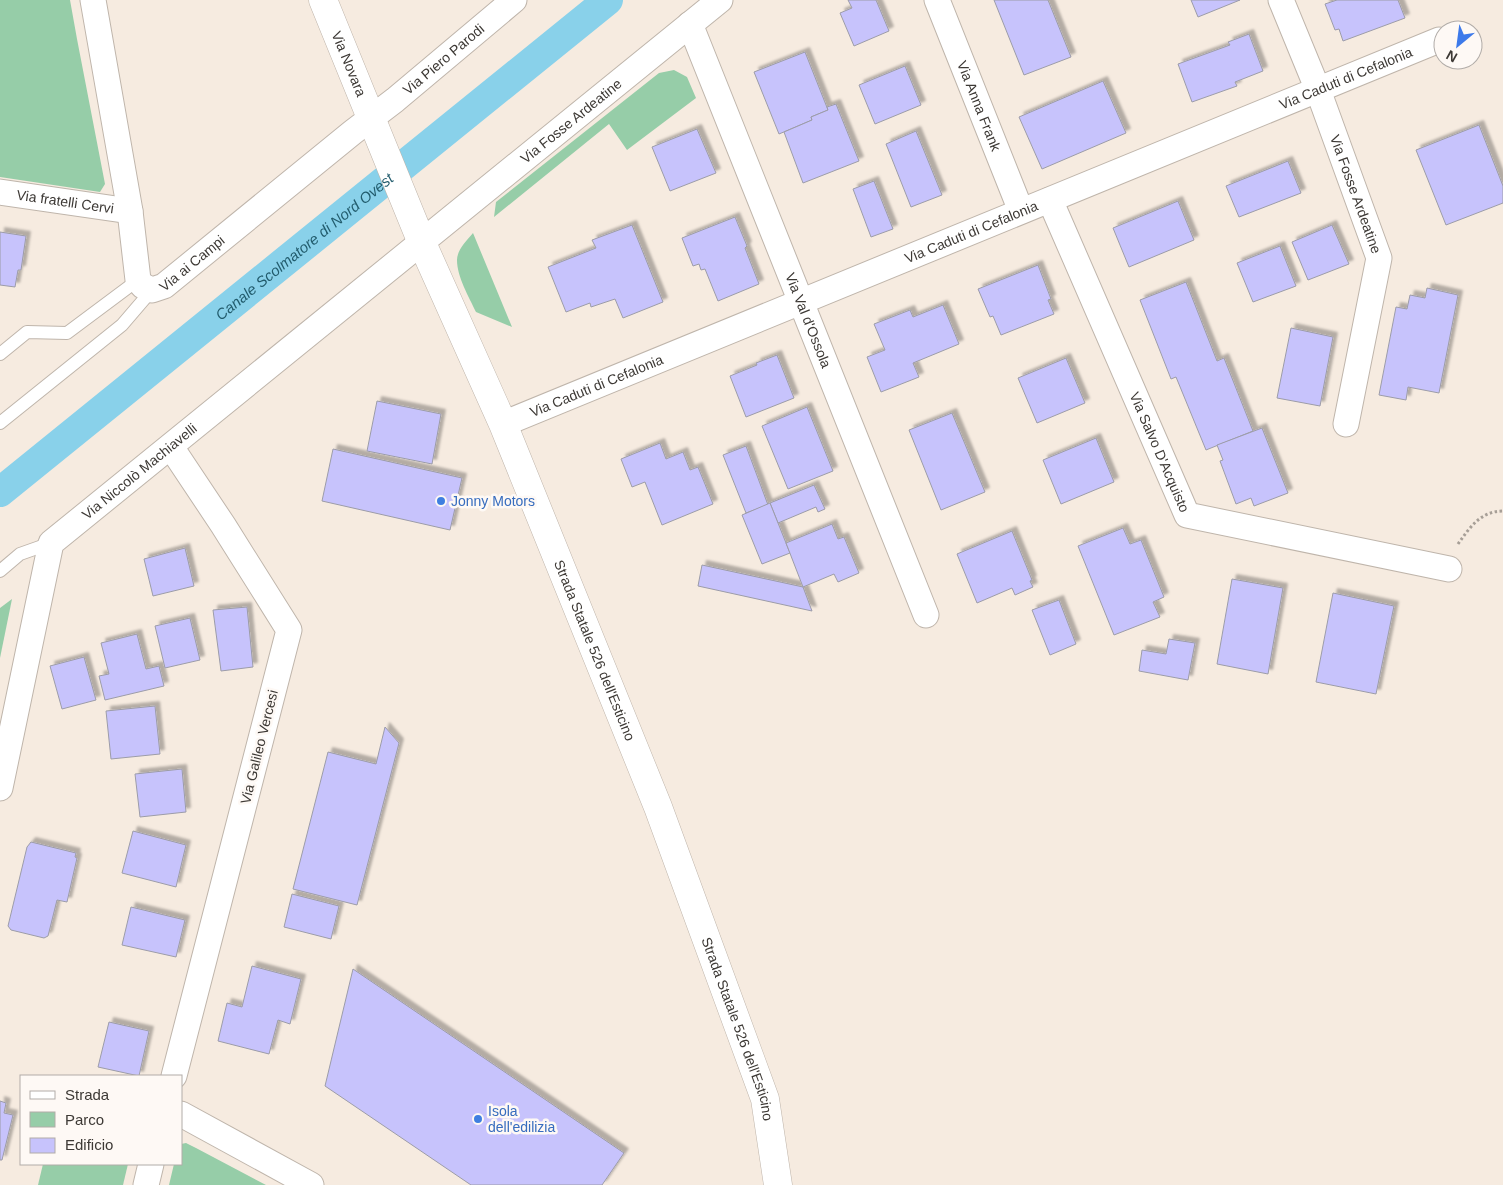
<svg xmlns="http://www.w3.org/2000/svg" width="1503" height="1185" viewBox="0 0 1503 1185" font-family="Helvetica,sans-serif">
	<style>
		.green { fill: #96cda8 }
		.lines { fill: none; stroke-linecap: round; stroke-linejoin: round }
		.canal { stroke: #89d1ea; stroke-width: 30 }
		.building { fill: #c7c3fc; stroke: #9c9ca8; filter: url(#shadow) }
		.lane-casing { stroke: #bfb5ab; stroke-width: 14 }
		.street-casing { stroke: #bfb5ab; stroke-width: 27 }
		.secondary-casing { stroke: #bfb5ab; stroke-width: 29 }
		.path { stroke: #a79f97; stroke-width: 3; stroke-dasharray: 2.5 2.5; stroke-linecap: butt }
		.lane { stroke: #fff; stroke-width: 12 }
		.street { stroke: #fff; stroke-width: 25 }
		.secondary { stroke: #fff; stroke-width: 28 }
		.shop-dot { fill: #3f7fe0; stroke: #fef9f5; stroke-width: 2 }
		.labels { text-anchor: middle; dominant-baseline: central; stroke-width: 5; stroke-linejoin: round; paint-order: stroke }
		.street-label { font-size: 14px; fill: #3d3935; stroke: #fef9f5 }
		.shop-label { font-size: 14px; fill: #366cbe; stroke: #fef9f5; text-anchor: start }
		.water-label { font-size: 15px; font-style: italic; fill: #225c6d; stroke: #fef9f5 }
	</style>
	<defs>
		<filter id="shadow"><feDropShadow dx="4.5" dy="-4.5" stdDeviation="1" flood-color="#0004"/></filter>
	</defs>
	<rect width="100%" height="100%" fill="#f6ebe0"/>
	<!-- green -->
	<g class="green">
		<path d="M0,0h70l7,39 28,145 -5,8 -100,-15z"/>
		<path d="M674,70l13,7 9,21 -69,52 -18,-26 -115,93 2,-15 163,-129z"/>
		<path d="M473,233l39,94 -36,-15c-7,-15 -19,-35 -19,-52 0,-10 10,-20 16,-27z"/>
		<path d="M12,599l-12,59v-50z"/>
		<path d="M186,1143l10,5 70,37h-97l5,-21h7v-20z"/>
		<path d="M43,1164h85l-5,21h-85z"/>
	</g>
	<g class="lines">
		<!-- canal -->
		<path class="canal" id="s1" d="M0,492l608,-492"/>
	</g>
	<!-- building -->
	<g class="building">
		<path d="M848,0h28l13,31 -35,15 -14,-33 12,-5z"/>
		<path d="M994,0h54l23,57 -47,18z"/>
		<path d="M1191,0h49l-42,17z"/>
		<path d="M1337,0h61l7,18 -62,23 -4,-12 -4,1 -10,-26z"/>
		<path d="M1249,34l14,37 -28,11 2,4 -45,16 -14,-38 52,-19 -2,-3z"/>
		<path d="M805,52l23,58 -17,7 1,3 -33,14 -25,-62z"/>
		<path d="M905,66l16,39 -46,19 -16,-39z"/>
		<path d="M1103,81l23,52 -84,36 -23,-52z"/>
		<path d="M836,104l23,57 -56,22 -19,-51 28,-12 -1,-3 17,-7 -1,-3z"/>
		<path d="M1479,125l24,61v17l-57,22 -30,-75z"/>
		<path d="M697,129l19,44 -46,18 -18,-44z"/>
		<path d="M916,131l26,64 -31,12 -25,-63z"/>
		<path d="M1288,161l13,32 -62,24 -13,-31z"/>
		<path d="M874,181l19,48 -22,8 -18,-48z"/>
		<path d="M1178,201l16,39 -65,27 -16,-39z"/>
		<path d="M735,217l12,29 -2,2 14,36 -41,17 -13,-32 -4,1 -2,-6 -6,2 -11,-28z"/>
		<path d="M632,225l31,77 -40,16 -8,-19 -24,8 -1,-4 -24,9 -18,-45 48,-19 -4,-8z"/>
		<path d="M1332,225l17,39 -41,16 -16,-38z"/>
		<path d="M0,232l26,4 -5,34h-3l-3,17 -15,-2z"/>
		<path d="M1280,246l16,40 -43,16 -16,-39z"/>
		<path d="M1038,265l13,34 -3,1 6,14 -53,21 -8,-19 -3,1 -12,-28z"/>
		<path d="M1186,282l31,79 7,-3 29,73 -47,19 -30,-73 -5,2 -31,-79z"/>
		<path d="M1427,288l31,7 -19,98 -31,-6 -2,13 -27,-5 17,-88 11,2 3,-14 15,3z"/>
		<path d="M943,305l16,39 -46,19 6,14 -38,15 -14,-35 18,-7 -11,-26 36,-14 3,7z"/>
		<path d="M1291,328l42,9 -13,69 -43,-8z"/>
		<path d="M777,355l17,43 -48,19 -16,-41 27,-11 -1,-2z"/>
		<path d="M1066,358l19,45 -48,20 -19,-45z"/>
		<path d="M377,401l64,13 -9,50 -65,-13z"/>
		<path d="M807,407l26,64 -45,18 -26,-63z"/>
		<path d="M952,413l33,79 -44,18 -32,-80z"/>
		<path d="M1262,428l26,65 -34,13 -3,-8 -15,6 -16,-43 3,-1 -6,-15z"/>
		<path d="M1096,438l18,44 -53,22 -18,-44z"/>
		<path d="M660,443l6,16 17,-7 7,18 8,-3 15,37 -51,21 -17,-43 -13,5 -11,-28z"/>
		<path d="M746,446l22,59 -22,8 -23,-58z"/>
		<path d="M333,449l129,29 -12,52 -128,-29z"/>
		<path d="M814,485l11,24 -7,3 -2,-5 -38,16 -8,-20z"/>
		<path d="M770,503l20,50 -28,11 -20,-49z"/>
		<path d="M832,524l6,15 6,-2 15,36 -21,9 -4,-8 -31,13 -17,-44z"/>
		<path d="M1123,528l7,16 11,-4 23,57 -11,5 7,15 -46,18 -36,-89z"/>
		<path d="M1012,531l20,49 -2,1 3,6 -18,8 -3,-7 -35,15 -20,-49z"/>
		<path d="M185,548l9,38 -41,10 -9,-37z"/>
		<path d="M702,565l101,22 9,24 -114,-25z"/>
		<path d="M1232,579l51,9 -15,86 -51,-10z"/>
		<path d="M1333,593l61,13 -18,88 -60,-12z"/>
		<path d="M1059,600l17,44 -26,11 -18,-45z"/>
		<path d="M247,607l6,60 -32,4 -8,-61z"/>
		<path d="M190,618l10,42 -35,8 -10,-42z"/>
		<path d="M137,634l9,35 13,-3 5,20 -59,14 -6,-24 10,-2 -8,-31z"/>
		<path d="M1169,639l26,4 -7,37 -49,-9 3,-21 24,4z"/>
		<path d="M84,657l12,43 -34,9 -12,-43z"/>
		<path d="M155,706l5,48 -49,5 -5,-48z"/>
		<path d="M385,727l14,16 -42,162 -64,-16 35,-137 48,12z"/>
		<path d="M182,769l4,43 -46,5 -5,-43z"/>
		<path d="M133,831l53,14 -10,42 -54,-14z"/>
		<path d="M31,842l45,11 -1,4 2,1 -10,44 -10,-2 -9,36 -4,2 -33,-8 -3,-4 19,-79z"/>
		<path d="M292,894l47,12 -8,33 -47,-12z"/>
		<path d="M131,907l54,13 -9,37 -54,-12z"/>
		<path d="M252,966l49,13 -11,45 -12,-4 -9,34 -51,-13 9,-38 15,4z"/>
		<path d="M353,969l271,184 -22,32h-131l-146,-99z"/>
		<path d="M109,1022l40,9 -10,45 -41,-9z"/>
		<path d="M0,1101l6,2 -2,10 9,2 -11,45h-2z"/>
	</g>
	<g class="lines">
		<defs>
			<g id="lane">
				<path d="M0,354l27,-22 40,1 71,-53"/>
				<path d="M0,423l122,-98 30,-35"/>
				<path d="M0,571l20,-17 31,-11"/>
			</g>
			<g id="street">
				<path id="s2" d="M93,0l37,211 8,69 5,6 9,4 12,-4 189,-154 42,-32 119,-100"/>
				<path id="s3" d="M937,0l84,211"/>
				<path id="s4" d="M1281,0l37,90 61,168 -33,166"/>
				<path id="s5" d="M690,24l236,591"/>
				<path id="s6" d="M0,192l130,19"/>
				<path id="s7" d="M1050,200l137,315 262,54"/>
				<path id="s8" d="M503,424l936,-384"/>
				<path d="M171,447l52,78 66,105 -115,446"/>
				<path id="s9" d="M0,788l51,-245 669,-543"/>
				<path d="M181,1114l130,71"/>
				<path d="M146,1185l5,-21"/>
			</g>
			<g id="secondary">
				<path id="s10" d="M323,0l99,243 81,181 155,383 107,292 13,86"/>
			</g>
		</defs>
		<!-- lane casing -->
		<use href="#lane" class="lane-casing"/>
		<!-- street casing -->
		<use href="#street" class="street-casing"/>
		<!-- secondary casing -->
		<use href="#secondary" class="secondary-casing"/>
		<!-- path -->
		<path class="path" d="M1458,544c12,-17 23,-33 45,-33"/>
		<!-- lane -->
		<use href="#lane" class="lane"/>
		<!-- street -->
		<use href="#street" class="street"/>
		<!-- secondary -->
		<use href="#secondary" class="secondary"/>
	</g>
	<!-- markers -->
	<g class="shop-dot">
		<circle cx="441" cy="501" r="5"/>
		<circle cx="478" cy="1119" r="5"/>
	</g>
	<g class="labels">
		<!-- street labels -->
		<g class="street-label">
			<text stroke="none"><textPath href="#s2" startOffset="674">Via Piero Parodi</textPath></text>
			<text stroke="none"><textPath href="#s10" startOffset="69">Via Novara</textPath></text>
			<text stroke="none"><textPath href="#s8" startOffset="911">Via Caduti di Cefalonia</textPath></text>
			<text stroke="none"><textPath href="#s3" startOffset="114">Via Anna Frank</textPath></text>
			<text stroke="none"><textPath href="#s9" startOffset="920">Via Fosse Ardeatine</textPath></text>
			<text stroke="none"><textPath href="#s4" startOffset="208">Via Fosse Ardeatine</textPath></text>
			<text stroke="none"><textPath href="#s6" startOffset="66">Via fratelli Cervi</textPath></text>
			<text stroke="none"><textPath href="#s8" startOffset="506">Via Caduti di Cefalonia</textPath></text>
			<text stroke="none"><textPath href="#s2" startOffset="350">Via ai Campi</textPath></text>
			<text stroke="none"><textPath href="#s5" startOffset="319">Via Val d'Ossola</textPath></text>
			<text stroke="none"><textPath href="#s8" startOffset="101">Via Caduti di Cefalonia</textPath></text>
			<text stroke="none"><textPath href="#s7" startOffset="275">Via Salvo D'Acquisto</textPath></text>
			<text stroke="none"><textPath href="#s9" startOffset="364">Via Niccolò Machiavelli</textPath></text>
			<text stroke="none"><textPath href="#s10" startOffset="705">Strada Statale 526 dell'Esticino</textPath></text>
			<text transform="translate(259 747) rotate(-76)">Via Galileo Vercesi</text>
			<text stroke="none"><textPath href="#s10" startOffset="1110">Strada Statale 526 dell'Esticino</textPath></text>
		</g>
		<!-- shop labels -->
		<g class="shop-label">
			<text x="451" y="501">Jonny Motors</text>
			<text x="488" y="1111">Isola<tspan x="488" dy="16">dell'edilizia</tspan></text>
		</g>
		<!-- water labels -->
		<g class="water-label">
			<text stroke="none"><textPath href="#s1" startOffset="391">Canale Scolmatore di Nord Ovest</textPath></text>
		</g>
	</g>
	<!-- legend -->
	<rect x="20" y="1075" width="162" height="90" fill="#fef9f5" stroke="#b1aca8"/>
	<rect x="30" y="1091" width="25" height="8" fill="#ffffff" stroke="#b1aca8"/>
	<text x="65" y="1100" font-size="15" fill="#3d3935">Strada</text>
	<rect x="30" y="1112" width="25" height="15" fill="#96cda8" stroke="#b1aca8"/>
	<text x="65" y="1125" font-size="15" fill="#3d3935">Parco</text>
	<rect x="30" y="1138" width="25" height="15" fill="#c7c3fc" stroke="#b1aca8"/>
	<text x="65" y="1150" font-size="15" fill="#3d3935">Edificio</text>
	<!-- north arrow -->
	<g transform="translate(1458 45) rotate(209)"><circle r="24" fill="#fef9f5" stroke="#b1aca8"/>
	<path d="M0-4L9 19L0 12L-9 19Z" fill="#3d7aea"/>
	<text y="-8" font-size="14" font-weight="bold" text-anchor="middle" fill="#3d3935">N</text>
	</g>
</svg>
